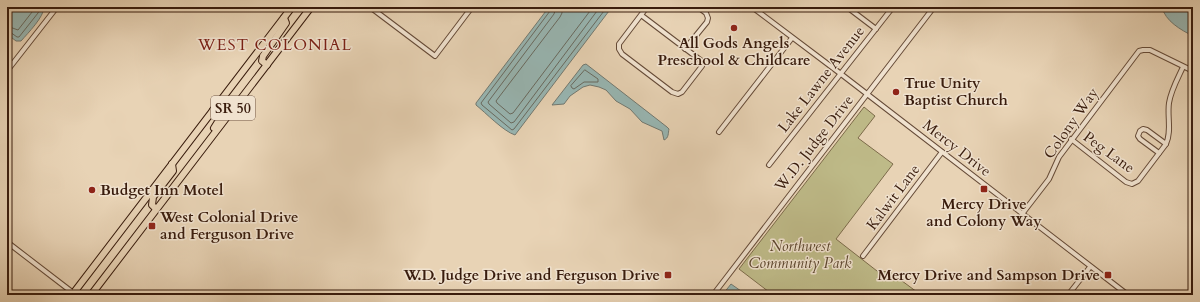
<svg xmlns="http://www.w3.org/2000/svg" width="1200" height="302" viewBox="0 0 1200 302" font-family="Cardo,serif">
	<style>
		.green { fill: #beba88; stroke: #7c6b4a }
		.water { fill: #98b7b4; stroke: #727971 }
		.lines { fill: none; stroke-linecap: round; stroke-linejoin: round }
		.shore { stroke: #686a60; stroke-width: 1 }
		.minor-casing { stroke: #654a37; stroke-width: 6 }
		.highway-casing { stroke: #391c0d; stroke-width: 8 }
		.minor { stroke: #f0e2cf; stroke-width: 4 }
		.highway { stroke: #e8d3b5; stroke-width: 6 }
		.poi-dot { fill: #8f2418; stroke: #f0e2cf; stroke-width: 1.5 }
		.labels { text-anchor: middle; dominant-baseline: central; stroke-width: 3; stroke-linejoin: round; paint-order: stroke }
		.shield { fill: #f0e2cf; stroke: #705747; stroke-width: 1 }
		.shield-label { font-size: 14px; font-weight: bold; fill: #391c0d }
		.poi-label { font-size: 15px; font-weight: bold; fill: #391c0d; stroke: #f0e2cf; text-anchor: start }
		.street-label { font-size: 15px; fill: #391c0d; stroke: #f0e2cf }
		.park-label { font-size: 15px; font-style: italic; fill: #5a442c; stroke: #f0e2cf }
		.neighbourhood-label { font-size: 16px; letter-spacing: 1px; fill: #7a1f14; stroke: #f0e2cf }
	</style>
	<rect width="100%" height="100%" fill="#e8d3b5"/>
	<filter id="stains"><feTurbulence type="fractalNoise" baseFrequency=".005" numOctaves="4"/><feColorMatrix values="0 0 0 0 .2 0 0 0 0 .09 0 0 0 0 .02 0 0 0 .5 -.17"/></filter>
	<radialGradient id="worn" r=".72"><stop offset=".6" stop-color="#630" stop-opacity="0"/><stop offset="1" stop-color="#630" stop-opacity=".3"/></radialGradient>
	<!-- green -->
	<path class="green" d="M864,107l11,9 -17,22 35,26 -57,75 41,32 13,1 31,23h-148l-34,-26z"/>
	<!-- water -->
	<g class="water">
		<path d="M7,7h37c0,10 -16,26 -23,34h-5l-9,-7z"/>
		<path d="M549,7h63l-97,128c-12,-4 -29,-22 -39,-30v-2z"/>
		<path d="M1162,7h31v29c-12,-6 -28,-15 -31,-29z"/>
		<path d="M586,64l81,63 2,2c-1,4 0,9 -5,11l-2,-9 -20,-9 -12,-13 -14,-8 -10,-11 -7,-3 -9,-2 -7,2 -13,9 -6,8 -12,1 31,-40z"/>
		<path d="M731,284l10,7v2l-1,2h-16l-1,-1z"/>
	</g>
	<g class="lines">
		<!-- shore -->
		<g class="shore">
			<path d="M551,7l-1,4 -69,92 1,2 30,25 2,-1 93,-122"/>
			<path d="M556,7l-2,7 -66,88 1,2 22,19 3,-1 86,-115"/>
			<path d="M562,7v6l-2,4 -64,84 1,2 13,11 3,-1 80,-106"/>
			<path d="M7,26l11,4 18,-23"/>
			<path d="M7,31l3,1 7,5h2l19,-24 3,-6"/>
			<path d="M585,70l13,9v3h-14l-10,7 -2,-1 -1,-2z"/>
		</g>
		<defs>
			<g id="minor">
				<path d="M370,7l65,49 37,-49"/>
				<path d="M752,7l89,67 287,221"/>
				<path d="M847,7l29,22"/>
				<path d="M641,15l62,47 -1,4 -20,26 -4,2 -6,-2 -50,-38 -3,-5v-5l28,-37"/>
				<path d="M685,49l22,-27 1,-4 -2,-5 -8,-6"/>
				<path d="M7,71l50,-64"/>
				<path d="M719,132l73,-94"/>
				<path d="M1071,139l55,43 6,2 6,-3 28,-37c6,-13 1,-27 3,-41 2,-13 9,-25 14,-36"/>
				<path d="M1159,153l-19,-14 -2,-3 2,-5 3,-2 4,1 19,14"/>
				<path d="M769,165l124,-158"/>
				<path d="M1022,214l27,-35 10,-22 80,-106 4,-1h7l43,21"/>
				<path d="M7,242l69,53"/>
				<path d="M863,256l79,-104"/>
				<path d="M713,295l221,-288"/>
				<path d="M1068,295l22,-28"/>
			</g>
			<g id="highway">
				<path d="M267,65l-5,-4 1,-5 23,-33 -2,-5"/>
				<path d="M213,110l6,6v4l-5,8"/>
				<path d="M156,209l-4,-4 1,-8 20,-26 -1,-7"/>
				<path d="M72,295l220,-288"/>
				<path d="M91,295l220,-288"/>
			</g>
		</defs>
		<!-- minor casing -->
		<use href="#minor" class="minor-casing"/>
		<!-- highway casing -->
		<use href="#highway" class="highway-casing"/>
		<!-- minor -->
		<use href="#minor" class="minor"/>
		<!-- highway -->
		<use href="#highway" class="highway"/>
	</g>
	<!-- markers -->
	<g class="poi-dot">
		<circle cx="734" cy="28" r="4"/>
		<circle cx="896" cy="92" r="4"/>
		<rect x="980" y="185" width="8" height="8" rx="2"/>
		<circle cx="92" cy="190" r="4"/>
		<rect x="148" y="222" width="8" height="8" rx="2"/>
		<rect x="664" y="271" width="8" height="8" rx="2"/>
		<rect x="1104" y="271" width="8" height="8" rx="2"/>
	</g>
	<g class="labels">
		<!-- shield labels -->
		<rect class="shield" x="211" y="96" width="44" height="24" rx="3"/>
		<g class="shield-label">
			<text x="233" y="108">SR 50</text>
		</g>
		<!-- poi labels -->
		<g class="poi-label">
			<text x="734" y="43" text-anchor="middle">All Gods Angels<tspan x="734" dy="17">Preschool &amp; Childcare</tspan></text>
			<text x="904" y="83">True Unity<tspan x="904" dy="17">Baptist Church</tspan></text>
			<text x="100" y="190">Budget Inn Motel</text>
			<text x="984" y="204" text-anchor="middle">Mercy Drive<tspan x="984" dy="17">and Colony Way</tspan></text>
			<text x="160" y="217">West Colonial Drive<tspan x="160" dy="17">and Ferguson Drive</tspan></text>
			<text x="660" y="275" text-anchor="end">W.D. Judge Drive and Ferguson Drive</text>
			<text x="1100" y="275" text-anchor="end">Mercy Drive and Sampson Drive</text>
		</g>
		<!-- street labels -->
		<g class="street-label">
			<text transform="translate(821 79) rotate(-52)">Lake Lawne Avenue</text>
			<text transform="translate(1071 123) rotate(-55)">Colony Way</text>
			<text transform="translate(814 143) rotate(-52)">W.D. Judge Drive</text>
			<text transform="translate(957 148) rotate(38)">Mercy Drive</text>
			<text transform="translate(1109 152) rotate(36)">Peg Lane</text>
			<text transform="translate(893 197) rotate(-53)">Kalwit Lane</text>
		</g>
		<!-- park labels -->
		<g class="park-label">
			<text x="800" y="246">Northwest<tspan x="800" dy="17">Community Park</tspan></text>
		</g>
		<!-- neighbourhood labels -->
		<g class="neighbourhood-label">
			<text x="275" y="45">WEST COLONIAL</text>
		</g>
	</g>
	<!-- margin -->
	<rect width="1200" height="302" fill="none" stroke="#e8d3b5" stroke-width="24"/>
	<rect x="8" y="8" width="1184" height="286" fill="none" stroke="#391c0d" stroke-width="2"/>
	<rect x="12" y="12" width="1176" height="278" fill="none" stroke="#391c0d"/>
	<rect width="100%" height="100%" filter="url(#stains)"/>
	<rect width="100%" height="100%" fill="url(#worn)"/>
</svg>
